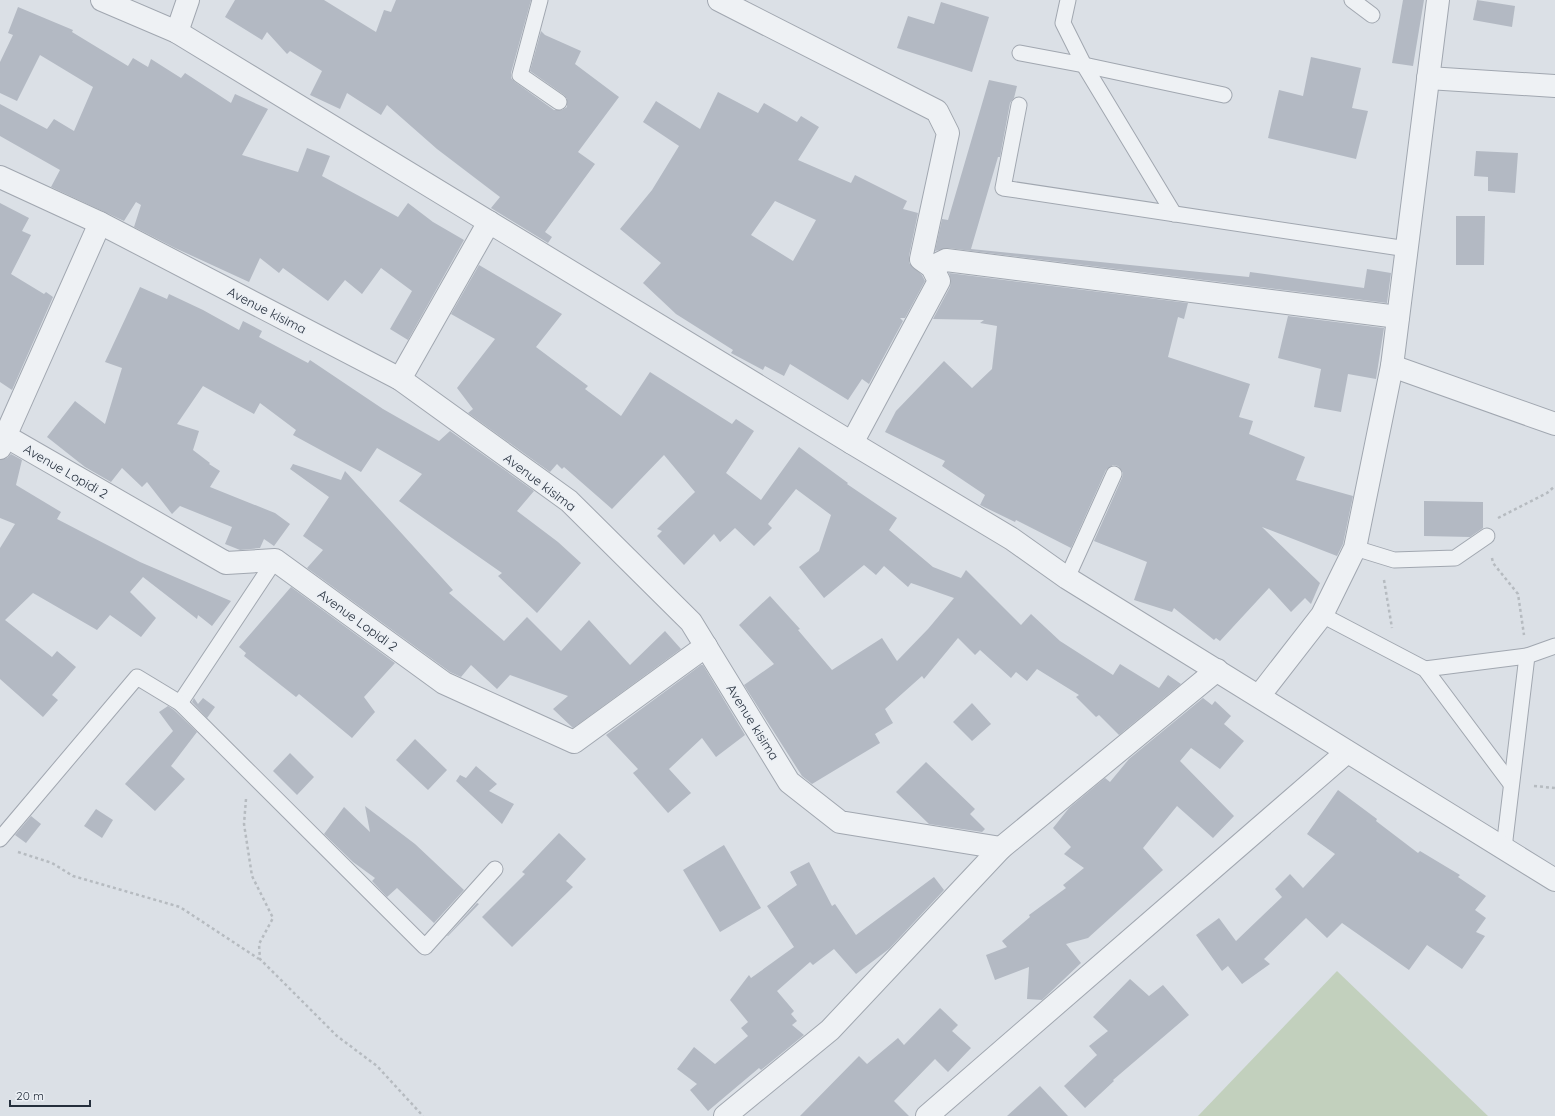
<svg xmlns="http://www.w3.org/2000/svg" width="1555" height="1116" viewBox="0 0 1555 1116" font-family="Quicksand,sans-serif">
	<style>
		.green { fill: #c2d0bd }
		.building { fill: #b3b9c3; fill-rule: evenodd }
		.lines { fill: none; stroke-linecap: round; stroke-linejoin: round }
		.service-casing { stroke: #a1a7b0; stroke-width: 17 }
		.minor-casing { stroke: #a1a7b0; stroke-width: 24 }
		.tertiary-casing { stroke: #a1a7b0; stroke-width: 24 }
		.path { stroke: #b6bbc0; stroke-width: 2.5; stroke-dasharray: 3 3; stroke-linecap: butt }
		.service { stroke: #eef1f4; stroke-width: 15 }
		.minor { stroke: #eef1f4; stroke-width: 22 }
		.tertiary { stroke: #eef1f4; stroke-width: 22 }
		.labels { text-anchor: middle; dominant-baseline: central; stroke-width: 3; stroke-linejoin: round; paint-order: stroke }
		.street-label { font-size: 13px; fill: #252f3c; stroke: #ebeff4 }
	</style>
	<rect width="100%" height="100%" fill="#dbe0e6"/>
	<!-- green -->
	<path class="green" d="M1337,971l151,145h-290z"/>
	<!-- building -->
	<g class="building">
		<path d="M235,0h89l52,32 8,-22 7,2 5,-12h135l-20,73v5l4,4 39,28h8l5,-3v-8l-3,-4 -34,-24 11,-40 4,4 36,16 -6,13 44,33 -41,55 17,12 -50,68 7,5 -4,6 -57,-35 9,-11 -63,-48 -50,-44 -6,10 -34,-22 -7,16 -30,-14 12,-24 -32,-20 -3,3 -20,-22 -5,8 -37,-23z"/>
		<path d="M1403,0h21l-11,66 -21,-3z"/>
		<path d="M1477,0l38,6 -3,21 -39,-7z"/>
		<path d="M941,2l48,15 -17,55 -75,-24 11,-32 26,8z"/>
		<path d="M18,7l55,23 -1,2 56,34 5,-8 15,9 3,-8 30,19 4,-5 46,30 4,-9 33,15 -26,46 56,17 9,-24 23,8 -8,20 76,41 10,-14 25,19 31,18 -56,100 -18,-11 22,-38 -31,-23 -19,26 -17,-14 -17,21 -45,-33 -4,5 -19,-15 -11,24 -74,-34 -41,-21 7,-22 -5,-3 -12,19 -73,-34 9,-17 -60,-34v-32l47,25 7,-10 20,12 19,-44 -53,-32 -23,46 -17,-8v-31l13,-27 -5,-2z"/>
		<path d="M1311,57l50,11 -9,40 16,3 -12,48 -88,-21 11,-48 24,6z"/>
		<path d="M989,80l28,6 -3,12 -4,5 -10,54h-2l-27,92 278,28 1,-5 114,16 3,-19 24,4 -4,30 -439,-55 -13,3 7,-32 6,1z"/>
		<path d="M718,92l40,21 6,-10 33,19 4,-6 18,11 -21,33 53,23 4,-8 52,26 -4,8 15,4 -9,43v7l13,12 3,6 -20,37h-5l3,3 -34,63 -7,-5 -14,21 -58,-36 -6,12 -19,-10 -2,4 -32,-17 2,-3 -57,-36 -33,-31 18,-20 -41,-34 32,-39 27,-44 -36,-24 13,-21 44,28zM775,201l41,19 -23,41 -42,-26z"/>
		<path d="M1476,151l42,2 -3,40 -27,-2v-14l-14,-1z"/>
		<path d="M0,203l29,15 -7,13 9,4 -20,39 33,20 2,-2 7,5 -41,93 -12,-8z"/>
		<path d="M1456,216h29l-1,49h-28z"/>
		<path d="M479,265l83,49 -26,33 52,39 -3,3 36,27 29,-44 82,52 4,-5 18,12 -28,42 35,27 38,-53 49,36 -1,1 50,34 -8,12 44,37 28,11 5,-8 55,55 10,-11 29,27 53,34 7,-11 39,24 9,-13 13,9 -62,51 -20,-20 -3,2 -20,-20 3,-2 -42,-26 -10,12 -11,-9 -5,6 -31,-28 -5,5 -17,-17 -34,41 -2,-3 -37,33 8,14 -18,11 5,9 -68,41 -10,-8 -58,-91 30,-21 -35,-39 31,-29 30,33 -2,1 34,40 50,-32 15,23 31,-32 26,-31 -43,-15 -3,4 -24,-21 -8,9 -12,-10 -40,33 -25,-31 20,-16 12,-36 -35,-26 -28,35 4,4 -18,18 -19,-18 -15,14 -6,-8 -30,31 -27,-29 5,-5 -5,-2 38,-37 -31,-37 -52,54 -48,-42 -2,2 -5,-5 -7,8 -82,-59 5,-4 -16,-21 38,-49 -44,-25z"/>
		<path d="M949,273l239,30 -4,16 -6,-2 -10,40 82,27 -11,33 14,4 -4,13 56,23 -9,23 57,16 -10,48 -6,12 -75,-29 58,56 -9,21 -6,-6 -14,14 -22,-24 -49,53 -4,-3 -2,2 -40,-32 -2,4 -38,-12 13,-38 -53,-21 28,-63 1,-5 -5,-7 -5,-1 -7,5 -35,78 -55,-28 -1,2 -35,-17 5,-10 -43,-29 3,-5 -60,-29 11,-21 48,-50 28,27 20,-19 5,-43 -17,-3 4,-3 -51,-1 17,-32 1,-6z"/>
		<path d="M140,287l27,12 2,-5 34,16 36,20 4,-9 19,10 -3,6 49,26 2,-3 73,49 56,32 11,-10 84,60 -17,20 41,31 23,21 -44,50 -39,-37 4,-3 -103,-72 23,-27 -45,-26 -16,24 -68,-37 3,-5 -36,-27 -6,11 -51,-28 -26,38 22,7 -6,19 17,13 -1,1 11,7 -10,16 65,26 15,11 -16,22 -10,-7 -4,9 -20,2 -15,-6 7,-17 -52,-21 -8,8 -25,-32 -5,5 -20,-19 -11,14 -26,-15 -38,-30 28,-36 30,23 17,-56 -17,-6z"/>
		<path d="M1288,316l96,12 -8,51 -28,-5 -7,38 -27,-5 7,-38 -43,-11z"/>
		<path d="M11,454l11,6 -6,25 45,27 -4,7 83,43 91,39 -19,25 -14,-11 -1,4 -54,-42 -13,15 26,26 -15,19 -31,-22 -13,15 -64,-37 -28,27 47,37 5,-6 19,16 -24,28 6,5 -15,17 -43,-38v-131l15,-24 -15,-6v-58l7,-2z"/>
		<path d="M293,464l48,16 4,-9 108,119 -4,3 55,48 23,-24 34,34 28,-31 41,45 35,-34 16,18 -108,79 -20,-19 15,-13 -58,-21 -13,14 -26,-24 -10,12 -11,-5 -143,-104 16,-18 -20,-14 26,-39 -39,-28z"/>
		<path d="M1424,501l59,1v26l-13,9 -46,-1z"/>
		<path d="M291,587l104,76 -31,34 11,15 -23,26 -53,-44 -3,3 -52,-41 2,-3 -7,-6z"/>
		<path d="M701,665h2l42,70 -29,22 -14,-19 -33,31 22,24 -23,20 -35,-40 5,-4 -32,-34z"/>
		<path d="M194,698l4,6 5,-6 12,9 -8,11 -15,-16z"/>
		<path d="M1203,698l9,7 3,-4 16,15 -7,8 20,17 -24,28 -29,-21 -11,13 54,55 -21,22 -36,-32 -34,42 20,22 -75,68 -22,6 15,19 -39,37 -15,-1 2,-32 -34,13 -9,-25 21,-8 -5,-6 28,-24 -1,-2 37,-27 -3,-3 21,-17 -20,-14 7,-7 -18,-19 16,-20 36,-30 5,4 19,-23z"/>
		<path d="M972,703l19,21 -19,17 -19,-19z"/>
		<path d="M168,706l6,4 23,22 -26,34 14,13 -30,32 -30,-27 48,-53 -14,-19z"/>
		<path d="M415,739l32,31 -19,20 -32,-30z"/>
		<path d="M290,753l24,24 -17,18 -24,-24z"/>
		<path d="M926,762l49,47 -5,5 15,15 -3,3 -53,-8 -33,-32z"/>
		<path d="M476,766l21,18 -8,7 25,13 -12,20 -46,-43 4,-6 6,3z"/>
		<path d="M1338,790l39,29 -1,2 42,32 2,-2 40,24 -2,2 28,19 -11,14 11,8 -10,14 9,4 -23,33 -35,-24 -18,25 -67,-47 -15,15 -21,-20 -42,41 6,5 -28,20 -14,-18 -6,5 -26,-36 23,-17 17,23 46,-44 -7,-8 15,-15 13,14 32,-34 -28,-20z"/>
		<path d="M365,806l50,38 49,46 -30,33 -37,-35 -10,9 -15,-16 3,-3 -22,-16 -29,-28 20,-27 26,25z"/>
		<path d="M96,809l17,11 -11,18 -18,-12z"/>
		<path d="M31,816l10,8 -15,19 -11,-8z"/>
		<path d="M559,833l27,26 -20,22 7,6 -61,60 -30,-30 43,-43 -3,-2z"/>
		<path d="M724,845l37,63 -41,24 -37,-62z"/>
		<path d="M809,862l23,44 3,-2 21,31 78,-58 10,13 -55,59 -33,25 -22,-25 -21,16 -3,-3 -33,29 17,20 -3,3 6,7 -5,4 12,10 -43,35 -2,-2 -51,43 -18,-21 7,-6 -20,-15 17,-22 21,17 33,-28 -7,-8 7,-6 -18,-22 19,-25 2,3 43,-31 -27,-41 30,-21 -7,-13z"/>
		<path d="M477,903l2,1 -31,32h-1z"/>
		<path d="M1130,979l19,17 14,-11 26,30 -76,65 1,1 -29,27 -21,-22 33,-31 -8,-9 19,-15 -15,-14z"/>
		<path d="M940,1008l18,17 -6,6 19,17 -23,24 -13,-13 -41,42 15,15h-109l59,-60 8,8 31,-26 6,7z"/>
		<path d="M1040,1086l28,30h-61z"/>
	</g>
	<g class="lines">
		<defs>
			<g id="service">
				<path d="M540,0l-20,75 39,27"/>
				<path d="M1068,0l-5,23 21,42 90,149"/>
				<path d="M1352,0l20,15"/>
				<path d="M1020,53l64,12 140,30"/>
				<path d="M1019,105l-16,83 404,61"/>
				<path d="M1355,548l39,12 61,-2 32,-22"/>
				<path d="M1067,578l47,-104"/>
				<path d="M1322,615l103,54 86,115"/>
				<path d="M1425,669l102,-13"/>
				<path d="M180,703l95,-143"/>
				<path d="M0,839l137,-162 43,26 245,244 70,-78"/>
				<path d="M1504,848l23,-192 28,-10"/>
			</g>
			<g id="minor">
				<path d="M719,0l218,111 11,22 -27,126 11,8 7,14 -87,162"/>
				<path d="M177,32l11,-32"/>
				<path d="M1428,78l127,8"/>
				<path d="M0,177l100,46 300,156 169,122 122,121 98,160 51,40 161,26"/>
				<path d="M932,267l14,-7 452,57"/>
				<path d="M1392,366l163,58"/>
				<path d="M400,379l89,-157"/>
				<path d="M0,433l226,130 49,-3 169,123 130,59 132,-96"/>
				<path d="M0,448l100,-225"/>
				<path d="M1259,696l63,-81 33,-67 37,-182 46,-366"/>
				<path d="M725,1116l105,-86 171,-182 216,-178"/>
				<path d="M927,1116l420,-364"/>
			</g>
			<path id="tertiary" d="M102,0l75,32 675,411 160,96 55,39 488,302"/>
		</defs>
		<!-- service casing -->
		<use href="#service" class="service-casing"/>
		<!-- minor casing -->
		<use href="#minor" class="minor-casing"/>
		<!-- tertiary casing -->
		<use href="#tertiary" class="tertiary-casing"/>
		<!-- path -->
		<g class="path">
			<path d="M1498,518l49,-25 8,-7"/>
			<path d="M1492,558l1,5 25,31 6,41"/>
			<path d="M1384,580l8,48"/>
			<path d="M1534,786l21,2"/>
			<path d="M246,799l-2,25 8,52 21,42 -14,26 1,15 77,77 40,30 46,50"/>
			<path d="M18,852l34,11 21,13 107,31 79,52"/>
		</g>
		<!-- service -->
		<use href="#service" class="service"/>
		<!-- minor -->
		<use href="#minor" class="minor"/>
		<!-- tertiary -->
		<use href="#tertiary" class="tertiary"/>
	</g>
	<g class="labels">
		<!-- street labels -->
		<g class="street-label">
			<text transform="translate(267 310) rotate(27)">Avenue kisima</text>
			<text transform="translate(66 471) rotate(30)">Avenue Lopidi 2</text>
			<text transform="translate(540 482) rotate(37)">Avenue kisima</text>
			<text transform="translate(358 620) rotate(36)">Avenue Lopidi 2</text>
			<text transform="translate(753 722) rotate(58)">Avenue kisima</text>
		</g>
	</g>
	<!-- scale -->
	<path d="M10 1100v6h80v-6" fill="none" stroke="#252f3c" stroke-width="2"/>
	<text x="16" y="1100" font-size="12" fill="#252f3c" stroke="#ebeff4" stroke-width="3" paint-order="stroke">20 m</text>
</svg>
